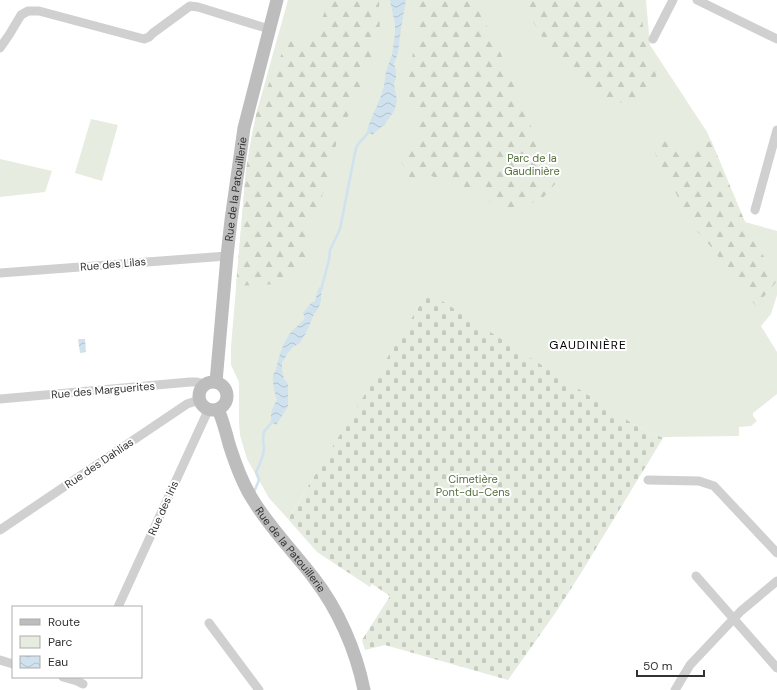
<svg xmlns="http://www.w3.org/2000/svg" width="777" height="690" viewBox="0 0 777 690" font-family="'DM Sans',sans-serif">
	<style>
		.green { fill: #e6ecdf }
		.forest { fill: url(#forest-firs) }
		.cemetery { fill: url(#cemetery-stones) }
		.water { fill: url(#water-waves) }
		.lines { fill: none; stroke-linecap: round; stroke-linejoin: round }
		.stream { stroke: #cfe2ee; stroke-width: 2.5 }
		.street { stroke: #d0d0d0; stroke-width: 9 }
		.secondary { stroke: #bdbdbd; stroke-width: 13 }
		.labels { text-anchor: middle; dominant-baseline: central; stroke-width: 4; stroke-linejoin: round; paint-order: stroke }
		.park-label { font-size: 11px; fill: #56703f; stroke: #fff }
		.street-label { font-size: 11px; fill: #333; stroke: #fff }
		.neighbourhood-label { font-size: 12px; letter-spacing: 1px; fill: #000; stroke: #fff }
	</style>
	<defs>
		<pattern id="forest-firs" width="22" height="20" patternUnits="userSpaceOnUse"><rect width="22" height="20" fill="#e6ecdf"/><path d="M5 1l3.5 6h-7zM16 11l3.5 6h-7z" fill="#c6cbc0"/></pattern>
		<pattern id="cemetery-stones" width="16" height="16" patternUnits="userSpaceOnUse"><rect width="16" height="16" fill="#e6ecdf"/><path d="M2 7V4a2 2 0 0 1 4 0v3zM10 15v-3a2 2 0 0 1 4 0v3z" fill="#c6cbc0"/></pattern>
		<pattern id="water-waves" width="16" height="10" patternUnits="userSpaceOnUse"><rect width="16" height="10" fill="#cfe2ee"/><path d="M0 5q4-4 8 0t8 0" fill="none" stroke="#b2c2cd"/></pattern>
	</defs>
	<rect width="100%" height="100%" fill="#fff"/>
	<!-- green -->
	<g class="green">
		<path d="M288,0h358l4,45 57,87 38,90 32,9v64l-6,19 -10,12 16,26v42l-24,19v3l4,5 -6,5 -12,1v9l-76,1v1l-30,-14 -321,56 -24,39 -19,-21 -22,-39 -7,-24 -1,-13v-40l-8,-17v-18l15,-177 6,-35 5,-24z"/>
		<path d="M91,119l27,6 -16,56 -27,-8z"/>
		<path d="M0,159l52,12 -7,21 -45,5z"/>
	</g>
	<!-- forest -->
	<g class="forest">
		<path d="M327,0h52l1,35 -24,64 -18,38 -12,49 -18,43 -3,40 -27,15 -42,2 10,-116 6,-35 5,-24 32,-74 24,4 12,-30z"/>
		<path d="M416,0h57l28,54 54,130 -14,16 -43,12 -17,-20 -53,-17 -17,5 -11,-21 22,-24 -15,-46 9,-55z"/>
		<path d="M520,0h119l8,51 13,18 -15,27 -41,11 -29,-39 -16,-3z"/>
		<path d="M711,140l34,82 32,59 -21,25 -25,-29 -17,-27 -20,-22 -39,-75v-6c12,-16 21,6 28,15z"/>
	</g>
	<!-- cemetery -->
	<path class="cemetery" d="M428,292l205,132 30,14 -82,135 -25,39 -48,68 -123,-35 -20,5 -3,-10 28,-44 -18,-12 -2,3 -53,-35 -29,-33z"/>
	<!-- water -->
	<g class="water">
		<path d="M390,0h16l-5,28 -3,25 -4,11 2,7v6l-2,7 3,17 -3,10 -9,13 -13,11 -5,-5 4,-11 9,-20 4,-13 2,-15 6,-16 3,-21v-10z"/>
		<path d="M319,287l3,2 -1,7v5l-3,8 -5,7 -5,13 -8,14 -7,4 -6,7 -5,9v7l2,9 3,3 1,3v21l-4,7 -8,12c-9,-5 -4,-17 1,-25 -2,-6 -5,-19 -4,-25 1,-2 3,-4 3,-6 4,-15 5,-24 16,-38 4,-4 9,-8 13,-13l-2,-5 7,-9 5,-3z"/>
		<path d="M78,339h7l1,13 -6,1z"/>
	</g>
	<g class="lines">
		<!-- stream -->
		<g class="stream">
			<path d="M321,290l8,-30 1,-10 10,-21 16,-81c4,-9 11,-11 14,-19"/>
			<path d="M254,492l5,-12 -3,-8c3,-6 8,-17 8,-24 0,-5 -2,-10 0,-16 2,-5 7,-6 9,-12"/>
		</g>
		<!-- street -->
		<g class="street">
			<path d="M697,0l80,39"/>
			<path d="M653,39l20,-39"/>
			<path d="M0,48l9,-13 12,-20 7,-4h11l105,28 5,-2 4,-4 37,-27 8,1 71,22"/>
			<path d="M755,210l22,-80"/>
			<path d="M0,273l227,-17"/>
			<path d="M0,399l190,-17h7l8,2"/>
			<path d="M648,480l51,1 15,5 63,67"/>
			<path d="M0,530l187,-126 12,-4"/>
			<path d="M696,576l81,92"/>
			<path d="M118,607l88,-192v-6"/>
			<path d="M209,623l50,67"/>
			<path d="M0,660l13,4"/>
			<path d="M63,677l14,4 6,3"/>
			<path d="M675,690l15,-25 51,-54 36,-30"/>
		</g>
		<!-- secondary -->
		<g class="secondary">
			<circle cx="213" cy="396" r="14"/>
			<path id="s1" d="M216,382l11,-126 4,-36 13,-92 33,-128"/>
			<path id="s2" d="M218,409c5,12 8,23 11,35 6,19 13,39 24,56 17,28 40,51 60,77 25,32 43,73 51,113"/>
		</g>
	</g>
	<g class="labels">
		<!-- park labels -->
		<g class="park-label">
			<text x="532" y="158">Parc de la<tspan x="532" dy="13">Gaudinière</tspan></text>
			<text x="473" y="479">Cimetière<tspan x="473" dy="13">Pont-du-Cens</tspan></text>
		</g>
		<!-- street labels -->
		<g class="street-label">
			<text stroke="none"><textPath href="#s1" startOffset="194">Rue de la Patouillerie</textPath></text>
			<text transform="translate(113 264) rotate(-5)">Rue des Lilas</text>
			<text transform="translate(103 390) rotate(-5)">Rue des Marguerites</text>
			<text transform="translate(99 463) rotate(-34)">Rue des Dahlias</text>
			<text transform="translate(163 508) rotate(-66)">Rue des Iris</text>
			<text stroke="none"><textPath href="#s2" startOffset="160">Rue de la Patouillerie</textPath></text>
		</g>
		<!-- neighbourhood labels -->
		<g class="neighbourhood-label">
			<text x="588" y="345">GAUDINIÈRE</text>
		</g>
	</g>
	<!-- legend -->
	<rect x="12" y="606" width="130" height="72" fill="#ffffff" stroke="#adadad"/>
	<rect x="20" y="619" width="20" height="6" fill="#bdbdbd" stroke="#adadad"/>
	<text x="48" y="626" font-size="12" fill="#333333">Route</text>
	<rect x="20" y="636" width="20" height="12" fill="#e6ecdf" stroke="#adadad"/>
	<text x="48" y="646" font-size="12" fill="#333333">Parc</text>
	<rect x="20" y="656" width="20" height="12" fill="url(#water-waves)" stroke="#adadad"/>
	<text x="48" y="666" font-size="12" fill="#333333">Eau</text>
	<!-- scale -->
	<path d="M637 670v6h67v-6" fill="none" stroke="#333333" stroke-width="2"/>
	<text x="643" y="670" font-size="12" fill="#333333" stroke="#ffffff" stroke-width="3" paint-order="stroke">50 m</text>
</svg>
